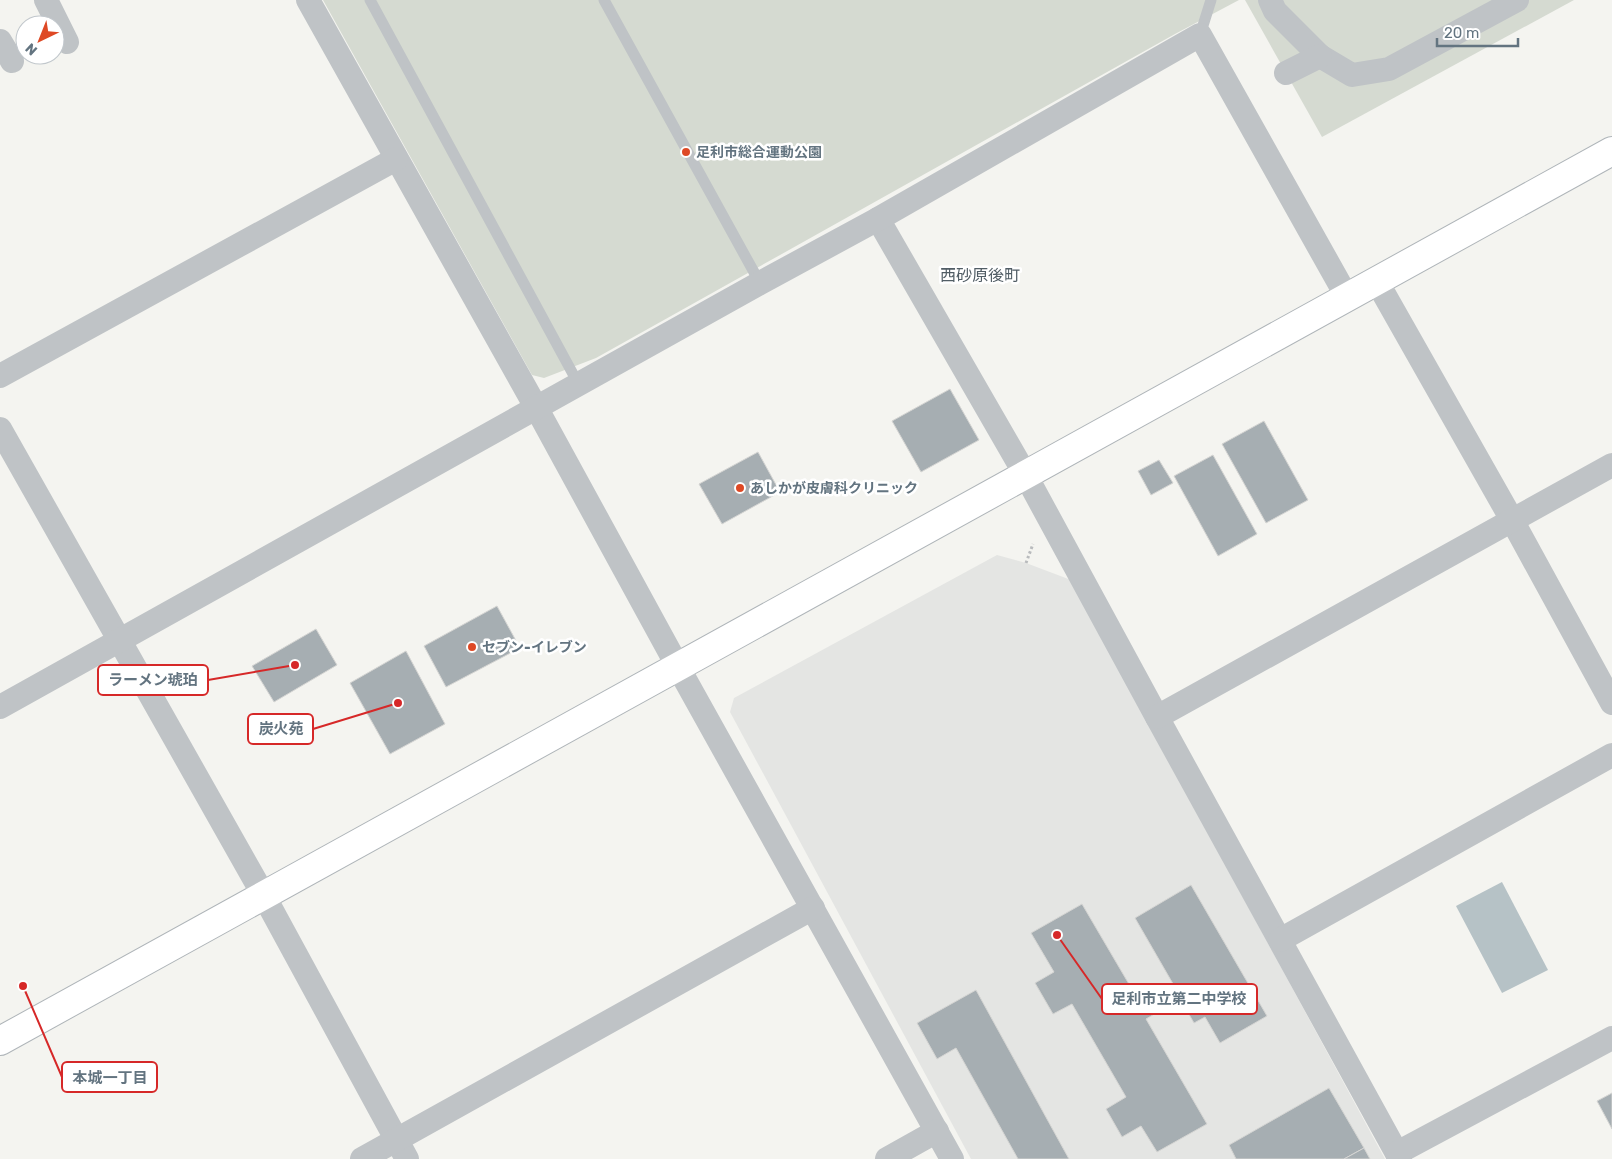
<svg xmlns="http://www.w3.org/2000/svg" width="1612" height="1159" viewBox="0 0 1612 1159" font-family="Rubik,'Noto Sans JP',sans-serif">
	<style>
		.built { fill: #e4e5e3 }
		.green { fill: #d5dad1 }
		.water { fill: #b6c2c6 }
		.building { fill: #a6aeb2; stroke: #d5d5d3 }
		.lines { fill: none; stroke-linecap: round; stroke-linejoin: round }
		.secondary-casing { stroke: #afb5b9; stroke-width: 30 }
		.path { stroke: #b9bbbd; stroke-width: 3; stroke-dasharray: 2.5 2.5; stroke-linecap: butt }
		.lane { stroke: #bfc3c6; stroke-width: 11 }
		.street { stroke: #bfc3c6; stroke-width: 24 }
		.secondary { stroke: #fff; stroke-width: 28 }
		.poi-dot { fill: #de4925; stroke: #fff; stroke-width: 2 }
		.labels { text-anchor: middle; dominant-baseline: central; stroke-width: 5; stroke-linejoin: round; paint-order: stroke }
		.poi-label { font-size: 14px; font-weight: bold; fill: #637480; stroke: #fff; text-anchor: start }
		.quarter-label { font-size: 16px; fill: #515d65; stroke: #fff }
		.leader { fill: none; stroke: #d62828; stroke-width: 2 }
		.callout-dot { fill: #d62828; stroke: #fff; stroke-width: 2 }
		.callout { fill: #fff; stroke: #d62828; stroke-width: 2 }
		.callout-label { font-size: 15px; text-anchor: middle; font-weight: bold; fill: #637480 }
	</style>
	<rect width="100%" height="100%" fill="#f4f4f0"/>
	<!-- built -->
	<path class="built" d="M997,555l29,8 45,17 314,579h-414l-241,-447 4,-14z"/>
	<!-- green -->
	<g class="green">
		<path d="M323,0h916l-64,34 -579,324 -52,20 -12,-3z"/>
		<path d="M1245,0h329l-252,137z"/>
	</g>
	<!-- water -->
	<path class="water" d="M1502,882l46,88 -46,23 -46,-87z"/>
	<!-- building -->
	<g class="building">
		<path d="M950,389l29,51 -58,32 -29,-51z"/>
		<path d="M1264,421l44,79 -42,23 -44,-79z"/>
		<path d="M758,452l22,40 -58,32 -23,-40z"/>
		<path d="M1213,455l44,79 -39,22 -44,-80z"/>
		<path d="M1159,460l14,23 -22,12 -13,-24z"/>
		<path d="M497,606l23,42 -74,39 -22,-41z"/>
		<path d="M316,629l21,36 -63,37 -22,-36z"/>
		<path d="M406,651l39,73 -55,30 -40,-71z"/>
		<path d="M1191,885l76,131 -47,27 -15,-26 -11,6 -14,-24 -34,20 61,105 -50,28 -16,-26 -19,11 -16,-28 20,-12 -54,-93 -19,10 -18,-31 19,-11 -23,-39 51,-29 61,104 33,-19 -41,-71z"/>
		<path d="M976,990l93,169h-51l-62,-111 -19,11 -20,-36z"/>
		<path d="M1329,1088l35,60 -20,11h-108l-7,-14z"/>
		<path d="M1612,1093v36l-15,-28z"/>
		<path d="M1364,1148l6,11h-26z"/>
	</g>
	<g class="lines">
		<defs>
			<path id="secondary" d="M0,1041l1612,-890"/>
		</defs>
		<!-- secondary casing -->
		<use href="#secondary" class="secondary-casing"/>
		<!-- path -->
		<path class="path" d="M1026,563l7,-19"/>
		<!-- lane -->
		<g class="lane">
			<path d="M370,0l209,385"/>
			<path d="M604,0l156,283"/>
			<path d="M1200,35l11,-35"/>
		</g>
		<!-- street -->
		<g class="street">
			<path d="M46,0l21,42"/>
			<path d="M308,0l229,409 141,258 274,492"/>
			<path d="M1270,0l5,11 45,45 32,19 37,-6 128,-69"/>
			<path d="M0,41l12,20"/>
			<path d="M1286,73l34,-17"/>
			<path d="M878,219l147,255 132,243 243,442"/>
			<path d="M1376,280l136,240 100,183"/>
			<path d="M0,376l396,-217"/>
			<path d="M0,429l264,467 143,263"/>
			<path d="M0,707l760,-424 118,-64 322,-184 147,262"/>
			<path d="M1157,717l455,-252"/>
			<path d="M1280,940l332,-185"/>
			<path d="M1397,1153l215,-115"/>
			<path d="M362,1159l451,-251"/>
			<path d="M887,1159l50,-28"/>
		</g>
		<!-- secondary -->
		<use href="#secondary" class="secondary"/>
	</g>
	<!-- markers -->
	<g class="poi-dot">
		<circle cx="686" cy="152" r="5"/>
		<circle cx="740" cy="488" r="5"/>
		<circle cx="472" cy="647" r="5"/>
	</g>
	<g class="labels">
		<!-- poi labels -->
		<g class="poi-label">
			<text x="696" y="152">足利市総合運動公園</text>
			<text x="750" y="488">あしかが皮膚科クリニック</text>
			<text x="482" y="647">セブン-イレブン</text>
		</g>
		<!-- quarter labels -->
		<g class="quarter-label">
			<text x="980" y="275">西砂原後町</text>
		</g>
	</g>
	<!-- callouts -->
	<path class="leader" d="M295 665L208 680M398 703L313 729M1057 935L1102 999M23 986L62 1077"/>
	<g class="callout-dot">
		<circle cx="295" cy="665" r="5"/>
		<circle cx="398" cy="703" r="5"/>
		<circle cx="1057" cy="935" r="5"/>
		<circle cx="23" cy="986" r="5"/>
	</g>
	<g class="callout">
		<rect x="98" y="665" width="110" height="30" rx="5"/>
		<rect x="248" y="714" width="65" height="30" rx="5"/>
		<rect x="1102" y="984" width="155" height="30" rx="5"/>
		<rect x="62" y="1062" width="95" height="30" rx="5"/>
	</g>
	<g class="callout-label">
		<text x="153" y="685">ラーメン琥珀</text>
		<text x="281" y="734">炭火苑</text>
		<text x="1179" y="1004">足利市立第二中学校</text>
		<text x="110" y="1083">本城一丁目</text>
	</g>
	<!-- north arrow -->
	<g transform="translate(40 40) rotate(223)"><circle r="24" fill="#ffffff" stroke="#c1c7cc"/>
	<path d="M0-4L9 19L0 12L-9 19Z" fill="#de4925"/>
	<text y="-8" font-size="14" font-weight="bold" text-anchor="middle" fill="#637480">N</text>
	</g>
	<!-- scale -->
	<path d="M1437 38v8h81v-8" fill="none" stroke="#637480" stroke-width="2.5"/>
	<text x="1444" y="38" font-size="15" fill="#637480" stroke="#ffffff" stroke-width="4" paint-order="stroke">20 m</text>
</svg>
